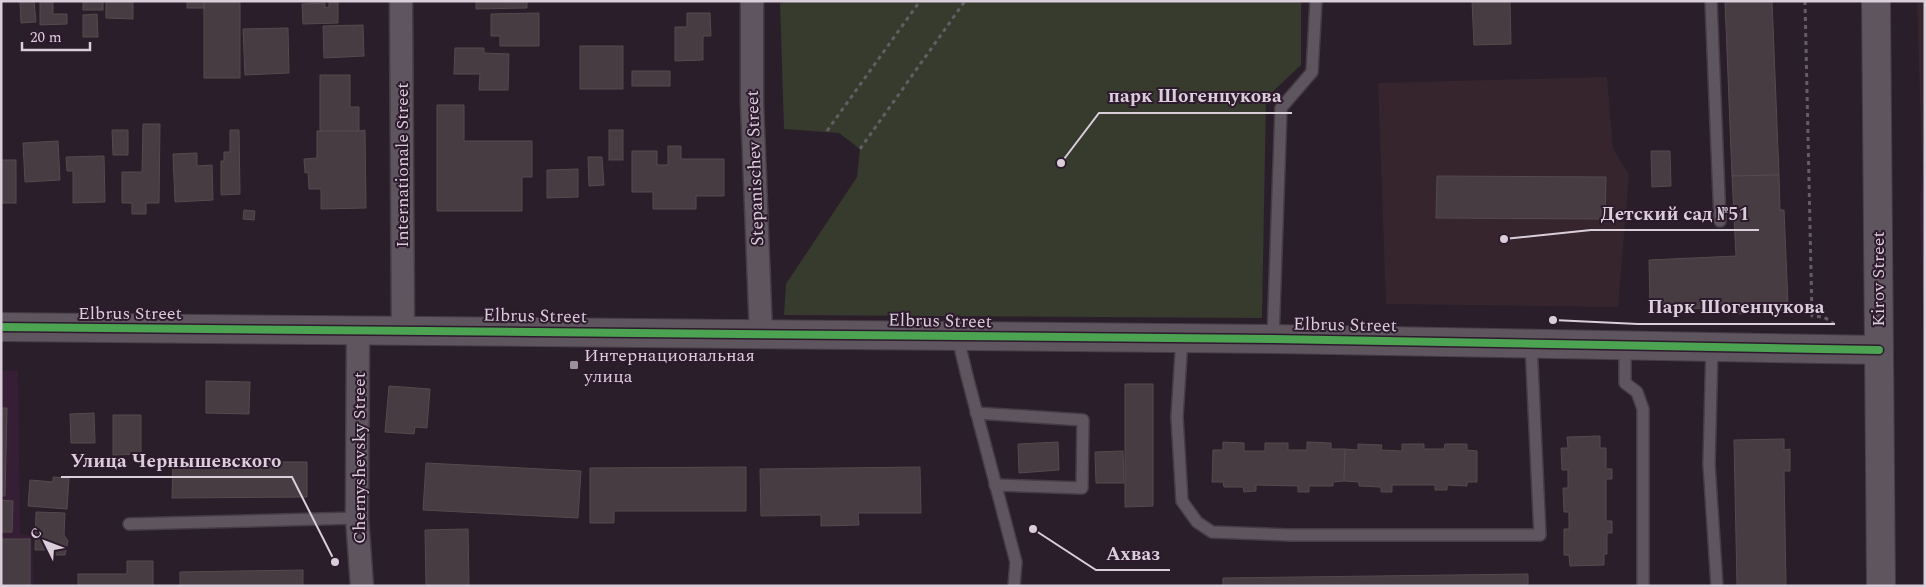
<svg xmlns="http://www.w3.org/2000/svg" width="1926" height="587" viewBox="0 0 1926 587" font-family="Spectral,serif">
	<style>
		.built { fill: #361f36 }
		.education { fill: #36252d }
		.green { fill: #363b2d }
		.building { fill: #473c41; stroke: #564a4d }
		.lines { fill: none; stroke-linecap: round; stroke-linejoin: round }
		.service-casing { stroke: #453c45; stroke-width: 14 }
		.minor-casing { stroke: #453c45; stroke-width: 25 }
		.tertiary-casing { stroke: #453c45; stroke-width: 30 }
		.secondary-casing { stroke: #453c45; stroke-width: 30 }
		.path { stroke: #645d64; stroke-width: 3; stroke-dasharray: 4 4; stroke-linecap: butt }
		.service { stroke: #5f555f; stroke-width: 11 }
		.minor { stroke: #5f555f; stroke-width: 22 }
		.tertiary { stroke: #5f555f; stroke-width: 28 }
		.secondary { stroke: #5f555f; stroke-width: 28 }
		.cycleway-casing { stroke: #2d1a2d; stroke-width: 11 }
		.cycleway { stroke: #4ca352; stroke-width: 8 }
		.poi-dot { fill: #9d909d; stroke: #2d1a2d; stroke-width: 2 }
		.labels { text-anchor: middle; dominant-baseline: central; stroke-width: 4; stroke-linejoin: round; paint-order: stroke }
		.street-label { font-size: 18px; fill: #dbcedb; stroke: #2d1a2d }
		.poi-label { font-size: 18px; fill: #dbcedb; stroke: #2d1a2d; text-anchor: start }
		.leader { fill: none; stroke: #dbcedb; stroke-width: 2 }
		.callout-dot { fill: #dbcedb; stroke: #2d1a2d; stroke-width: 2 }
		.callout-label { font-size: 19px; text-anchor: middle; font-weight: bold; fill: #dbcedb; stroke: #2d1a2d; stroke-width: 4; stroke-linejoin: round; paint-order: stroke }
	</style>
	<rect width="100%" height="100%" fill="#291e29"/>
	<!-- built -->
	<g class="built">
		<path d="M1925,164v215l-5,-169 2,-43z"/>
		<path d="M1,371h17l2,163 12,2 2,50h-33z"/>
	</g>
	<!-- education -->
	<g class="education">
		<path d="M1917,1h8v163l-3,3z"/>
		<path d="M1607,77l6,72 16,25 -11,133 -232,-3 -8,-221z"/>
	</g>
	<!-- green -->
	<path class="green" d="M780,1h521v64l-35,33 -4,220 -478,-3 2,-31 71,-107 3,-28 -21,-16 -55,-4z"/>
	<!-- building -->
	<g class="building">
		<path d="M34,1l2,21 -15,1 -1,-21z"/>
		<path d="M40,1h13v13h14v10l-27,1z"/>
		<rect x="83" y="1" width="20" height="9"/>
		<path d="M106,1h27v18l-27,-1z"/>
		<path d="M187,1h42l-25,1v6h-17z"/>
		<path d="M329,1h9v22l-35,1 -1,-20 23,-1v5l4,-1z"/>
		<path d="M476,1h51v7l-51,1z"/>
		<path d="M1472,1h38l1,43 -37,1z"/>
		<path d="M1725,1h47l7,174 -47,1z"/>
		<rect x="204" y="2" width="36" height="76"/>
		<path d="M539,13v33h-39v-10h-9v-22z"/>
		<path d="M687,13h23l1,23h-8v24l-28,1v-34h12z"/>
		<path d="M97,14l1,23h-15v-22z"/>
		<path d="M363,25l1,31 -40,2 -1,-32z"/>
		<path d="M288,28l1,45 -44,2 -2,-46z"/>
		<rect x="580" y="46" width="43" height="43"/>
		<path d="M455,48h29v5l25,1 -1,36h-29l1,-16h-26z"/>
		<rect x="632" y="71" width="38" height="15"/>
		<path d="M320,75h30v32h9v24l-39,1z"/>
		<path d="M437,105h27v36h68v36h-10v34h-85z"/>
		<path d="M143,124h17l-1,79h-13v11h-14v-11h-10v-31h20z"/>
		<path d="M112,130h16v25h-15z"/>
		<path d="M230,130h9l1,64 -19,1v-34h3v-9h6z"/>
		<path d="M365,130l1,78 -45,1v-20h-12l-1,-17 -3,1 -1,-14 13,-1v-27h42z"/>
		<rect x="609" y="130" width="14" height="30"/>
		<path d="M58,141l2,39 -35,2 -2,-39z"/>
		<path d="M668,146h13v13h43v37h-28v13h-43v-17h-21v-41h25v14h11z"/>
		<path d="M1651,151h19l1,35 -19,1z"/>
		<path d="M197,153v13l15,-1 1,35 -38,2 -2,-48z"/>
		<path d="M104,156l1,46 -32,1v-32h-6l-1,-14z"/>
		<path d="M588,157h14l2,28 -15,1z"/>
		<rect x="1" y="160" width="15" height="43"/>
		<path d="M578,169v28l-31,1v-28z"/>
		<path d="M1779,175l1,35h4l4,94 -8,8 -43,2 -1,-10 -23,1v3l-27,1v-6l-36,1 -1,-44 87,-4 -4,-80z"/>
		<path d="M1437,176l169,1 -1,42 -169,-1z"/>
		<path d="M244,210l11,1 -1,9 -11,-1z"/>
		<path d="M206,381l44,1 -1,32 -43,-1z"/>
		<path d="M1125,384h28v122l-28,1z"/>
		<path d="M389,386l41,3 -3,39 -12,-1 -1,7 -29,-2z"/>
		<path d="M1,408h6l-2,88h-4z"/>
		<path d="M94,413l1,30h-24l-1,-29z"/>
		<path d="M113,415h28v39l-28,1z"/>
		<path d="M1600,436v12h6v21h6v10h-6v42h6v12h-5v21h-3v11l-34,1 -1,-11h-5v-26h5v-17h-5l-1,-24h5v-18h-6l-1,-22h7l-1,-11z"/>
		<path d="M1784,439v11l6,-1v22h-6l2,115h-49l-3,-146z"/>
		<path d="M1058,442l1,28 -40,3 -1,-29z"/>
		<path d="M1223,442l21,1v8h21v-8h23v7h19v-8l24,1v6h14l-1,32 -11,1v4h-24v6h-11v-6l-42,-1v6l-12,1 -1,-5h-19l-1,-5h-11l1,-32h10z"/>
		<path d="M1358,444l24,1 -1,5 21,1v-7h22v5h20l1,-5h22v6l10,1v31h-10v4l-20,-1v5h-12v-5h-43v7h-11v-5l-22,-1v-4l-15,-1 1,-32 13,1z"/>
		<path d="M1123,451l1,32h-28l-1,-31z"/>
		<path d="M173,462h134v35l-135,1z"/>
		<path d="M426,463l155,8 -3,47 -155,-8z"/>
		<path d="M746,467v44h-132v12h-24v-55z"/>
		<path d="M920,467l1,46h-63l1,12 -38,1v-11l-60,1 -1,-47z"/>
		<path d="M53,477l16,1 -2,31 -39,-3 2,-26 23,2z"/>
		<path d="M1,500l12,1 -1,31h-11z"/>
		<path d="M36,512l29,1 -1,22 4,6 -3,14h-16v-5h-14z"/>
		<path d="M468,529l1,57h-43l-1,-56z"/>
		<rect x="1" y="539" width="29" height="47"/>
		<path d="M127,561h26v25h-75v-12h49z"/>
		<path d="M303,570v16h-123v-14z"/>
		<path d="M1528,574v12h-305v-8z"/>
	</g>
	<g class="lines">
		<defs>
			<g id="service">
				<path d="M1711,1l9,220"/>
				<path d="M962,336l-1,15 6,25 49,186 -2,24"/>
				<path d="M1182,338l-5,79 5,84 15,21 15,10 77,3h251l-9,-192"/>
				<path d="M1273,339l8,-231 31,-36 4,-71"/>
				<path d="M1625,345v38l12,9 6,17v177"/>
				<path d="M1712,347l-3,117 8,122"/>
				<path d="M976,413l107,7 -1,68 -87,-3"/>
				<path d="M129,524l228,-6"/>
			</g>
			<g id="minor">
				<path d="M401,1l2,329"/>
				<path d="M752,1v102l9,231"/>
				<path d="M358,330l-1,188 5,68"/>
			</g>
			<path id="tertiary" d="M1,327l1272,12 606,11"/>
			<path id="secondary" d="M1876,1l5,585"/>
		</defs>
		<!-- service casing -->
		<use href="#service" class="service-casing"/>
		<!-- minor casing -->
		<use href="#minor" class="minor-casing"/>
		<!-- tertiary casing -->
		<use href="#tertiary" class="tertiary-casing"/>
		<!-- secondary casing -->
		<use href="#secondary" class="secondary-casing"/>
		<!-- path -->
		<g class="path">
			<path d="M1805,1l7,315 12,1 10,7"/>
			<path d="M827,131l93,-130"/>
			<path d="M860,149l105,-148"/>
		</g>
		<!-- service -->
		<use href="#service" class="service"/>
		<!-- minor -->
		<use href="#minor" class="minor"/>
		<!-- tertiary -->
		<use href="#tertiary" class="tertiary"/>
		<!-- secondary -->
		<use href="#secondary" class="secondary"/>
		<defs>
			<path id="cycleway" d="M1,327l1272,12 606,11"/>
		</defs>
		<!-- cycleway casing -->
		<use href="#cycleway" class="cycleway-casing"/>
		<!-- cycleway -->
		<use href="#cycleway" class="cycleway"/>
	</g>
	<!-- markers -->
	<rect class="poi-dot" x="569" y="360" width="10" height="10" rx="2.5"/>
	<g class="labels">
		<!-- street labels -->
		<g class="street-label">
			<text transform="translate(402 165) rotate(-90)">Internationale Street</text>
			<text transform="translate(755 168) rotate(-92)">Stepanischev Street</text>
			<text transform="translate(1878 279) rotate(-90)">Kirov Street</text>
			<text x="130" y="313">Elbrus Street</text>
			<text transform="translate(535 316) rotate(1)">Elbrus Street</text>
			<text transform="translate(940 321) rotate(1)">Elbrus Street</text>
			<text transform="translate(1345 325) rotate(1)">Elbrus Street</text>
			<text transform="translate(359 458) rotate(-90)">Chernyshevsky Street</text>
		</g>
		<!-- poi labels -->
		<g class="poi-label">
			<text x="584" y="355">Интернациональная<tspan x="584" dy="21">улица</tspan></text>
		</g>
	</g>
	<!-- callouts -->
	<path class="leader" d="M1061 163L1099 113H1292M1504 239L1591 230H1759M1553 320L1638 324H1835M335 562L292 477H61M1033 529L1096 570H1170"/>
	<g class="callout-dot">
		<circle cx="1061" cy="163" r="5"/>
		<circle cx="1504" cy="239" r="5"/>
		<circle cx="1553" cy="320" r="5"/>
		<circle cx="335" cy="562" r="5"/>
		<circle cx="1033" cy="529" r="5"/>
	</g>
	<g class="callout-label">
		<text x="1195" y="102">парк Шогенцукова</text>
		<text x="1675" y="220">Детский сад №51</text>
		<text x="1736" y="313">Парк Шогенцукова</text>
		<text x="176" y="467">Улица Чернышевского</text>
		<text x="1133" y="560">Ахваз</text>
	</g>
	<!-- border -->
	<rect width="1926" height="587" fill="none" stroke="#dbcedb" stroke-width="5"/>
	<!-- north arrow -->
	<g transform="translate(45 542) rotate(312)" stroke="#2d1a2d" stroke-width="4" paint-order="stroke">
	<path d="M0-4L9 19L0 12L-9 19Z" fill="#dbcedb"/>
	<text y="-8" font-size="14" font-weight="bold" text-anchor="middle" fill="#dbcedb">С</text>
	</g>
	<!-- scale -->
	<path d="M22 42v8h68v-8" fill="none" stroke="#dbcedb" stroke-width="2.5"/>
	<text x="30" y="42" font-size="15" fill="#dbcedb" stroke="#2d1a2d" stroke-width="4" paint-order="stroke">20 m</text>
</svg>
